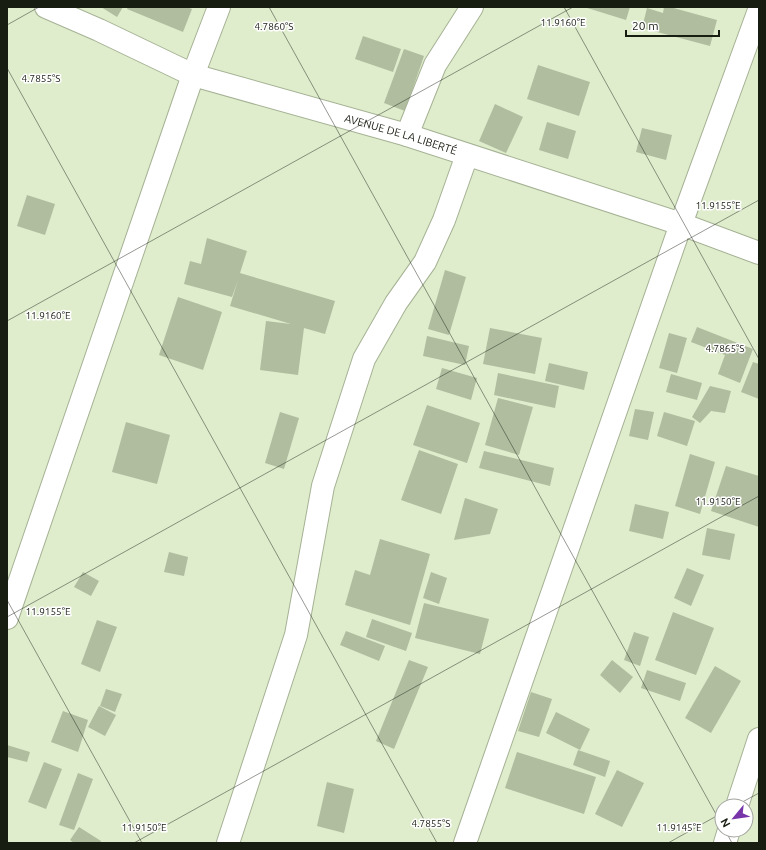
<svg xmlns="http://www.w3.org/2000/svg" width="766" height="850" viewBox="0 0 766 850" font-family="Ubuntu,sans-serif">
	<style>
		.building { fill: #b0bd9f }
		.lines { fill: none; stroke-linecap: round; stroke-linejoin: round }
		.minor-casing { stroke: #a5b294; stroke-width: 24 }
		.tertiary-casing { stroke: #a5b294; stroke-width: 24 }
		.minor { stroke: #fff; stroke-width: 22 }
		.tertiary { stroke: #fff; stroke-width: 22 }
		.ticks { fill: none; stroke: #181d12; stroke-width: 1; stroke-opacity: 0.45 }
		.labels { text-anchor: middle; dominant-baseline: central; stroke-width: 3; stroke-linejoin: round; paint-order: stroke }
		.street-label { font-size: 11px; fill: #181d12; stroke: #fff }
		.ticks-label { font-size: 10px; text-anchor: middle; fill: #181d12; stroke: #fff; stroke-width: 3; stroke-linejoin: round; paint-order: stroke }
	</style>
	<rect width="100%" height="100%" fill="#dfedcd"/>
	<!-- building -->
	<g class="building">
		<path d="M101,7h22l-6,10z"/>
		<path d="M128,7h59l5,2 -9,23 -56,-23z"/>
		<path d="M584,7h46l-4,13z"/>
		<path d="M664,7h6l47,13 -7,26 -68,-18 5,-20 16,5z"/>
		<path d="M363,36l38,13 -8,23 -38,-13z"/>
		<path d="M404,49l20,7 -19,55 -21,-8z"/>
		<path d="M538,65l52,17 -11,34 -52,-17z"/>
		<path d="M495,104l28,13 -17,36 -27,-12z"/>
		<path d="M547,122l29,9 -8,28 -29,-9z"/>
		<path d="M642,128l30,7 -6,25 -30,-8z"/>
		<path d="M27,195l28,9 -10,31 -28,-9z"/>
		<path d="M207,238l40,13 -7,22 95,28 -10,33 -21,-6 -6,47 -38,-5 6,-49 25,3 -61,-18 8,-26 -6,17 -48,-13 6,-23 11,3z"/>
		<path d="M445,270l21,7 -17,58 -21,-6z"/>
		<path d="M178,297l44,15 -19,58 -44,-15z"/>
		<path d="M697,327l56,22 -13,34 -22,-9 7,-19 -34,-13z"/>
		<path d="M490,328l52,10 -7,36 -52,-10z"/>
		<path d="M669,333l18,5 -10,35 -18,-5z"/>
		<path d="M427,336l42,10 -4,19 -42,-9z"/>
		<path d="M753,362l6,2v35l-18,-7z"/>
		<path d="M549,363l39,9 -4,18 -39,-9z"/>
		<path d="M442,368l35,10 -6,22 -35,-11z"/>
		<path d="M498,373l61,13 -4,22 -61,-13z"/>
		<path d="M671,374l31,9 -5,17 -31,-8z"/>
		<path d="M710,386l21,5 -6,22 -14,-2 -11,12 -8,-6z"/>
		<path d="M498,398l35,9 -14,48 -34,-10z"/>
		<path d="M427,405l53,18 -13,40 -54,-18z"/>
		<path d="M635,409l19,3 -6,28 -19,-4z"/>
		<path d="M280,412l19,6 -15,51 -19,-6z"/>
		<path d="M664,412l31,9 -8,25 -30,-10z"/>
		<path d="M126,422l44,13 -13,49 -45,-12z"/>
		<path d="M419,450l39,14 -17,50 -40,-14z"/>
		<path d="M484,451l70,17 -4,18 -71,-18z"/>
		<path d="M690,454l25,8 -15,52 -25,-8z"/>
		<path d="M726,466l33,10v51l-48,-16z"/>
		<path d="M465,498l33,11 -8,25 -36,6z"/>
		<path d="M635,504l34,8 -6,27 -34,-8z"/>
		<path d="M707,528l28,6 -5,26 -28,-5z"/>
		<path d="M380,539l50,15 -20,71 -65,-20 10,-35 15,5z"/>
		<path d="M169,552l19,5 -4,19 -20,-4z"/>
		<path d="M687,568l17,7 -13,31 -17,-8z"/>
		<path d="M83,572l16,9 -8,15 -17,-9z"/>
		<path d="M431,572l16,6 -8,26 -16,-6z"/>
		<path d="M424,603l65,16 -9,35 -65,-16z"/>
		<path d="M673,612l41,16 -18,47 -41,-15z"/>
		<path d="M372,619l40,14 -6,18 -40,-14z"/>
		<path d="M97,620l20,7 -17,45 -19,-8z"/>
		<path d="M346,631l39,15 -6,15 -39,-16z"/>
		<path d="M634,632l15,5 -9,29 -16,-6z"/>
		<path d="M409,660l19,7 -34,82 -18,-8z"/>
		<path d="M612,660l21,17 -13,16 -20,-18z"/>
		<path d="M715,666l26,15 -30,52 -26,-15z"/>
		<path d="M647,670l39,13 -6,18 -39,-13z"/>
		<path d="M106,689l16,5 -7,18 -15,-6z"/>
		<path d="M531,692l21,7 -13,38 -21,-6z"/>
		<path d="M99,706l17,9 -11,21 -17,-9z"/>
		<path d="M63,711l25,9 -10,32 -27,-10z"/>
		<path d="M556,712l34,17 -10,21 -34,-17z"/>
		<path d="M7,745l23,7 -3,10 -20,-5z"/>
		<path d="M578,750l32,11 -5,16 -32,-12z"/>
		<path d="M517,752l79,25 -12,37 -79,-26z"/>
		<path d="M44,762l18,7 -16,40 -18,-7z"/>
		<path d="M617,770l27,13 -22,44 -27,-13z"/>
		<path d="M78,773l15,6 -19,51 -15,-5z"/>
		<path d="M327,782l27,7 -10,44 -27,-7z"/>
		<path d="M79,827l22,14 -1,2h-26l-4,-3z"/>
	</g>
	<g class="lines">
		<defs>
			<g id="minor">
				<path d="M407,135l28,-70 37,-58"/>
				<path d="M7,618l186,-543 26,-68"/>
				<path d="M737,806l22,-67"/>
				<path d="M228,843l68,-208 27,-149 41,-127 32,-56 29,-41 19,-42 23,-65"/>
				<path d="M465,843l216,-619 78,-214"/>
				<path d="M725,843l4,-13"/>
			</g>
			<g id="tertiary">
				<path id="s1" d="M46,7l53,23 94,45 214,60 274,89 78,29"/>
			</g>
		</defs>
		<!-- minor casing -->
		<use href="#minor" class="minor-casing"/>
		<!-- tertiary casing -->
		<use href="#tertiary" class="tertiary-casing"/>
		<!-- minor -->
		<use href="#minor" class="minor"/>
		<!-- tertiary -->
		<use href="#tertiary" class="tertiary"/>
	</g>
	<!-- ticks -->
	<path class="ticks" d="M269,7l453,818M564,7l195,352M7,25l32,-18M7,68l430,775M7,321l566,-314M7,600l135,243M7,617l752,-417M735,806l24,-13M725,830l7,13M134,843l625,-347M668,843l54,-30"/>
	<g class="labels">
		<!-- street labels -->
		<g class="street-label">
			<text stroke="none"><textPath href="#s1" startOffset="378">AVENUE DE LA LIBERTÉ</textPath></text>
		</g>
	</g>
	<g class="ticks-label">
		<text x="563" y="26">11.9160°E</text>
		<text x="274" y="30">4.7860°S</text>
		<text x="41" y="82">4.7855°S</text>
		<text x="718" y="209">11.9155°E</text>
		<text x="48" y="319">11.9160°E</text>
		<text x="725" y="352">4.7865°S</text>
		<text x="718" y="505">11.9150°E</text>
		<text x="48" y="615">11.9155°E</text>
		<text x="431" y="827">4.7855°S</text>
		<text x="144" y="831">11.9150°E</text>
		<text x="679" y="831">11.9145°E</text>
	</g>
	<!-- border -->
	<rect width="766" height="850" fill="none" stroke="#181d12" stroke-width="16"/>
	<!-- north arrow -->
	<g transform="translate(734 818) rotate(241)"><circle r="19" fill="#ffffff" stroke="#a3a5a0"/>
	<path d="M0-3L7 15L0 10L-7 15Z" fill="#7735a9"/>
	<text y="-6" font-size="11" font-weight="bold" text-anchor="middle" fill="#181d12">N</text>
	</g>
	<!-- scale -->
	<path d="M626 30v6h93v-6" fill="none" stroke="#181d12" stroke-width="2"/>
	<text x="632" y="30" font-size="12" fill="#181d12" stroke="#ffffff" stroke-width="3" paint-order="stroke">20 m</text>
</svg>
